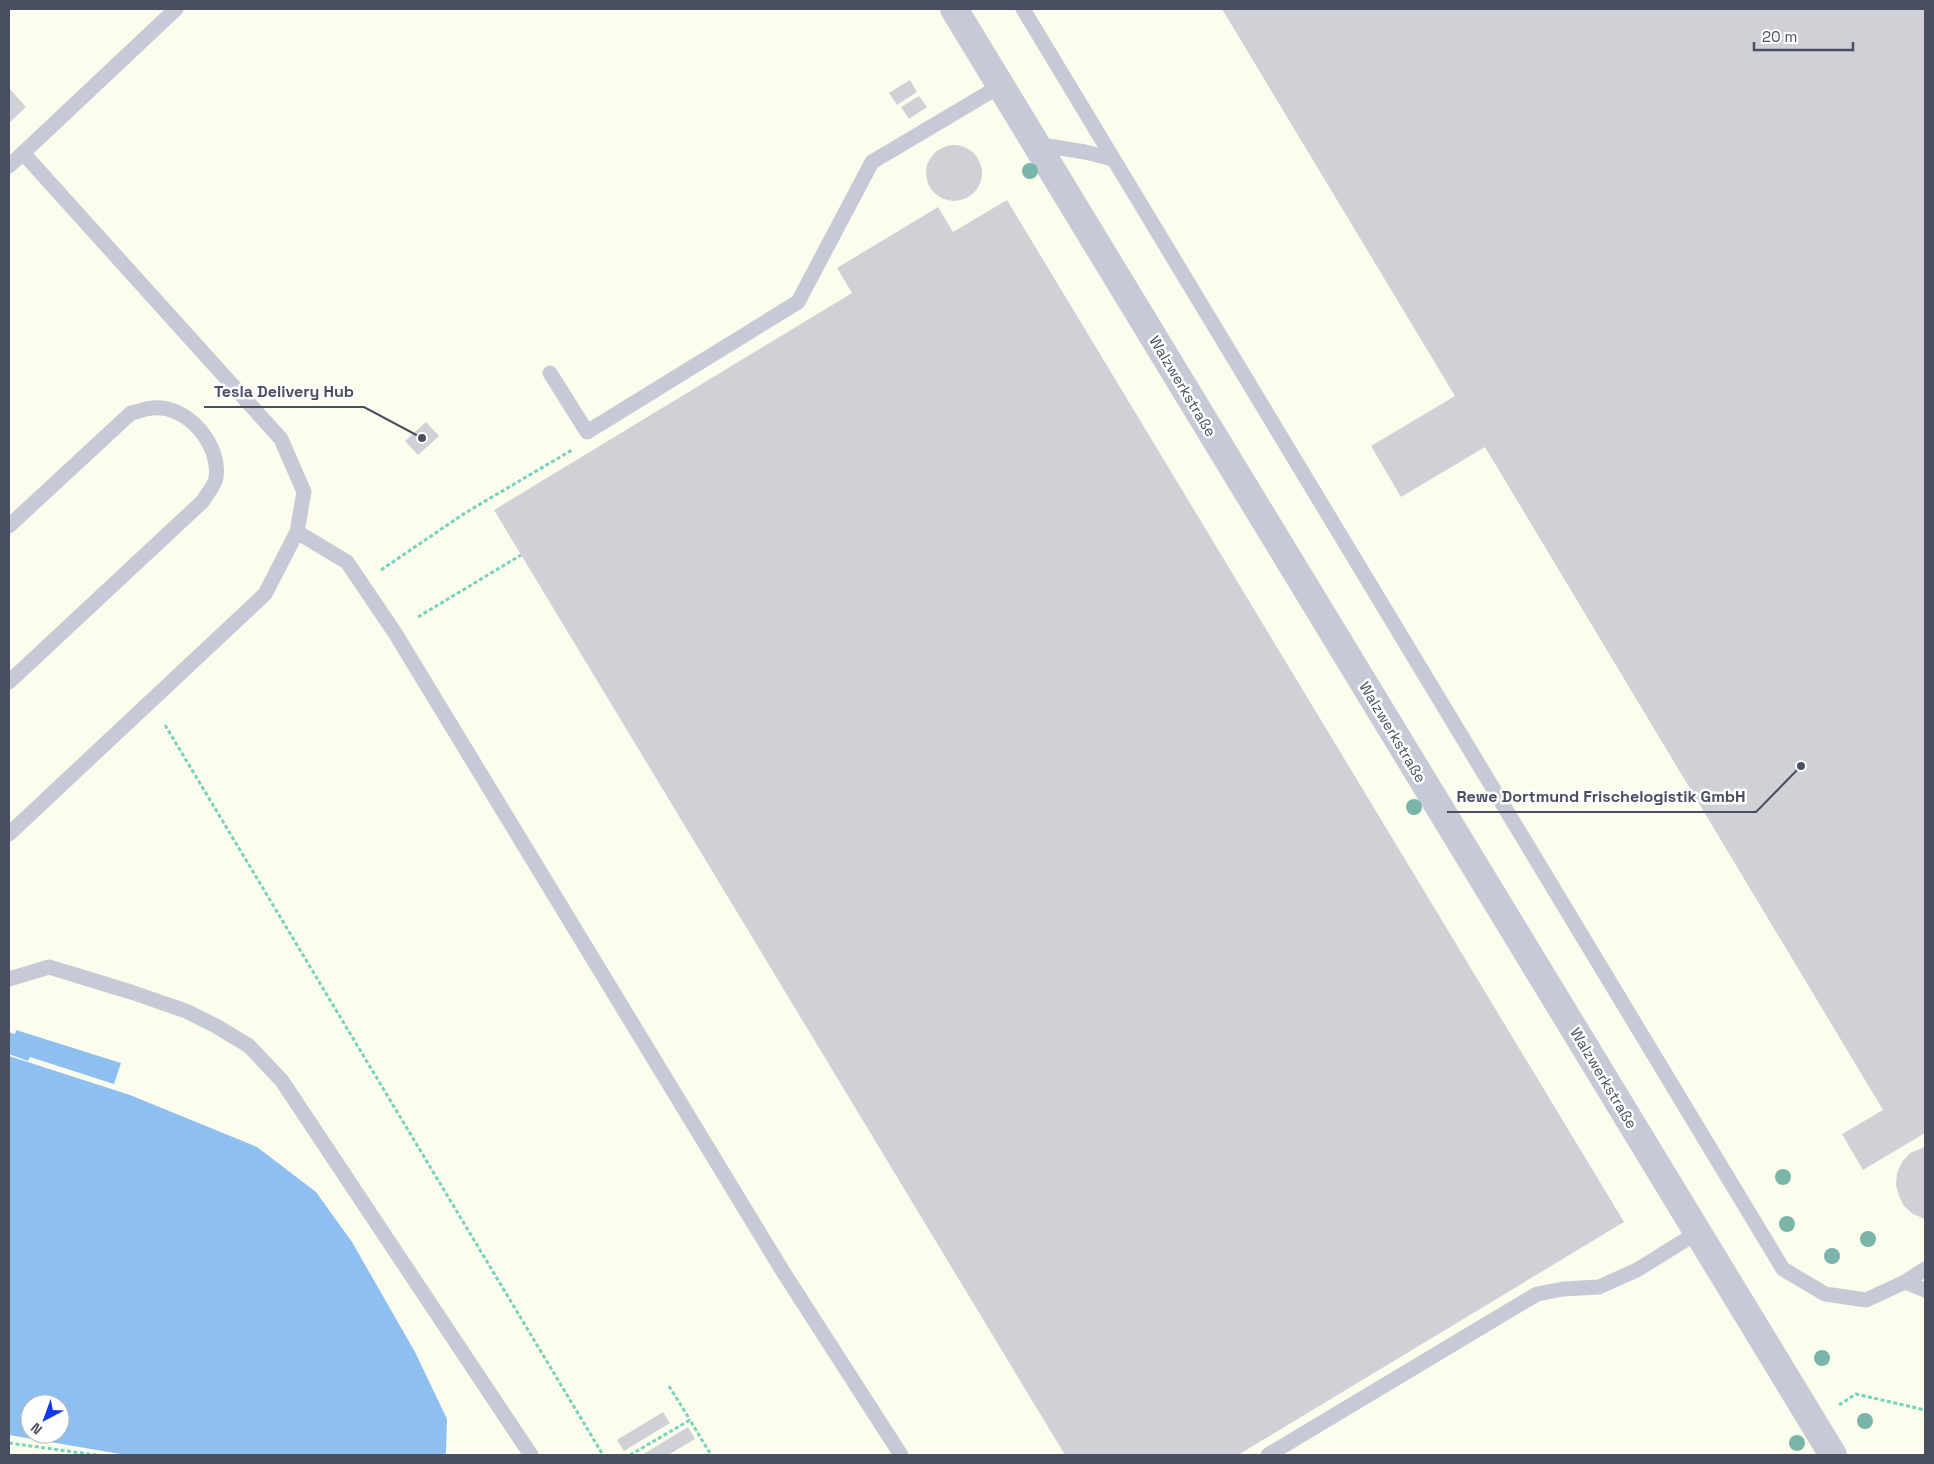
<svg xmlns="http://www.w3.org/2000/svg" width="1934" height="1464" viewBox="0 0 1934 1464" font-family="'Space Grotesk',sans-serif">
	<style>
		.commercial { fill: #fdfdee; fill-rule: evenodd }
		.water { fill: #8dc0f0; fill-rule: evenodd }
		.building { fill: #cfd1d7 }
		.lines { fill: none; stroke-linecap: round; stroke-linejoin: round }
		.path { stroke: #77d2bf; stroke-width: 3; stroke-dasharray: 4 2.5; stroke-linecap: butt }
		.service { stroke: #c6cad7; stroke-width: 15 }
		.minor { stroke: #c6cad7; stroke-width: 28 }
		.tree { fill: #79b5a8 }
		.labels { text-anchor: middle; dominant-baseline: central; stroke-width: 5; stroke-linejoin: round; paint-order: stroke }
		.street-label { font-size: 15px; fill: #494f61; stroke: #fff }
		.leader { fill: none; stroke: #494f61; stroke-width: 2 }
		.callout-dot { fill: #494f61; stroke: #fff; stroke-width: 2 }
		.callout-label { font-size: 16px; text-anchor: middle; font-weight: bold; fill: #494f61; stroke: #fff; stroke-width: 5; stroke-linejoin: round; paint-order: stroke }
	</style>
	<rect width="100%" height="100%" fill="#f5f3f3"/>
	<!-- commercial -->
	<path class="commercial" d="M9,9h1916v1446h-1916zM30,1404h30v30h-30z"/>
	<!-- water -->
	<g class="water">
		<path d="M16,1030l105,33 -7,21 -84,-27 -2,4 -19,-7 1,-8 -1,-1v-13l6,2z"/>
		<path d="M9,1056l121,39 127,52 59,45 36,50 63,110 32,67 -1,34 -3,2h-317l-117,-20zM30,1404h30v30h-30z"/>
	</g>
	<!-- building -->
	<g class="building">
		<path d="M1222,9h703v1124l-62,37 -21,-36 41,-24 -398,-663 -84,50 -30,-51 84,-50z"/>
		<path d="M910,80l7,12 -20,13 -8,-12z"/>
		<path d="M9,88l17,19 -17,16z"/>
		<path d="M919,96l8,11 -18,12 -8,-12z"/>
		<circle cx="954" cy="173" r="28"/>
		<path d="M1007,200l617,1022 -386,233h-173l-571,-945 358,-217 -15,-25 101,-61 15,25z"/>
		<path d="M426,422l13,14 -21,19 -13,-14z"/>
		<path d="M1925,1147v72l-12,-5 -9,-8 -5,-10 -3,-11 1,-12 5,-11 8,-9z"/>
		<path d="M663,1412l7,11 -46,28 -7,-11z"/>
		<path d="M688,1427l7,12 -27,16h-26z"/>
	</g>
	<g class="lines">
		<!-- path -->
		<g class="path">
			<path d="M381,570l84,-57 107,-63"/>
			<path d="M418,617l103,-62"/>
			<path d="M165,725l438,730"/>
			<path d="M669,1386l21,34"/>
			<path d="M1839,1405l17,-11 69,16"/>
			<path d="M9,1443l87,12"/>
			<path d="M630,1455l60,-35 21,35"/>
		</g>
		<!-- service -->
		<g class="service">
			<path d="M1023,9l760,1260 42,25 41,6 39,-18 20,-13"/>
			<path d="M1036,144l49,8 28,7"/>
			<path d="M9,166l14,-13"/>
			<path d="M550,373l37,59 211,-130 74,-140 128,-76"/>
			<path d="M9,526l122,-113c7,-1 15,-5 22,-5 35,-3 68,37 63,70 -1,7 -10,17 -13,23l-194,181"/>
			<path d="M297,532l50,30 48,71 387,637 119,185"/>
			<path d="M9,834l256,-240 32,-62 7,-40 -23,-53 -258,-286 153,-144"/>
			<path d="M9,979l40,-12 82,25 55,19 30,15 33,20 33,35 249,374"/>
			<path d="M1905,1282l20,8"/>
			<path d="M1268,1455l269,-161 26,-5 36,-2 38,-17 61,-38"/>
		</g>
		<!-- minor -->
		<path class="minor" d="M954,9l879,1446"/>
	</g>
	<!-- trees -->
	<g class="tree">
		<circle cx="1030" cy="171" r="8"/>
		<circle cx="1414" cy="807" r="8"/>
		<circle cx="1783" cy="1177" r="8"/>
		<circle cx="1787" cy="1224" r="8"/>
		<circle cx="1868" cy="1239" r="8"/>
		<circle cx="1832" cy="1256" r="8"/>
		<circle cx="1822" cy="1358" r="8"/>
		<circle cx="1865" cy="1421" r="8"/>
		<circle cx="1797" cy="1443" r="8"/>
	</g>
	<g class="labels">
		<!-- street labels -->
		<g class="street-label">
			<text transform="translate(1183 386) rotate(59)">Walzwerkstraße</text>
			<text transform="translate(1393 732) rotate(59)">Walzwerkstraße</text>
			<text transform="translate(1604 1078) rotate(59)">Walzwerkstraße</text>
		</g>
	</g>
	<!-- callouts -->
	<path class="leader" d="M422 438L364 407H204M1801 766L1756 812H1447"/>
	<g class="callout-dot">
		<circle cx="422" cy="438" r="5"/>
		<circle cx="1801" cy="766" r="5"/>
	</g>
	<g class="callout-label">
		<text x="284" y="397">Tesla Delivery Hub</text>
		<text x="1601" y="802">Rewe Dortmund Frischelogistik GmbH</text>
	</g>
	<!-- border -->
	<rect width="1934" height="1464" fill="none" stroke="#494f61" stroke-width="20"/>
	<!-- north arrow -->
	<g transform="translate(45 1419) rotate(221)"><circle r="24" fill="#ffffff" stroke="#b6b9c0"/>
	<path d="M0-4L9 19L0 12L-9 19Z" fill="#1436ed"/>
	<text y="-8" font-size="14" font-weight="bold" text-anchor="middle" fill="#494f61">N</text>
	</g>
	<!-- scale -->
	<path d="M1754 42v8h99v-8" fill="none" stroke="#494f61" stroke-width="2.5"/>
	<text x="1762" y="42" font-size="15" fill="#494f61" stroke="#ffffff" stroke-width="4" paint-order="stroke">20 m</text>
</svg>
